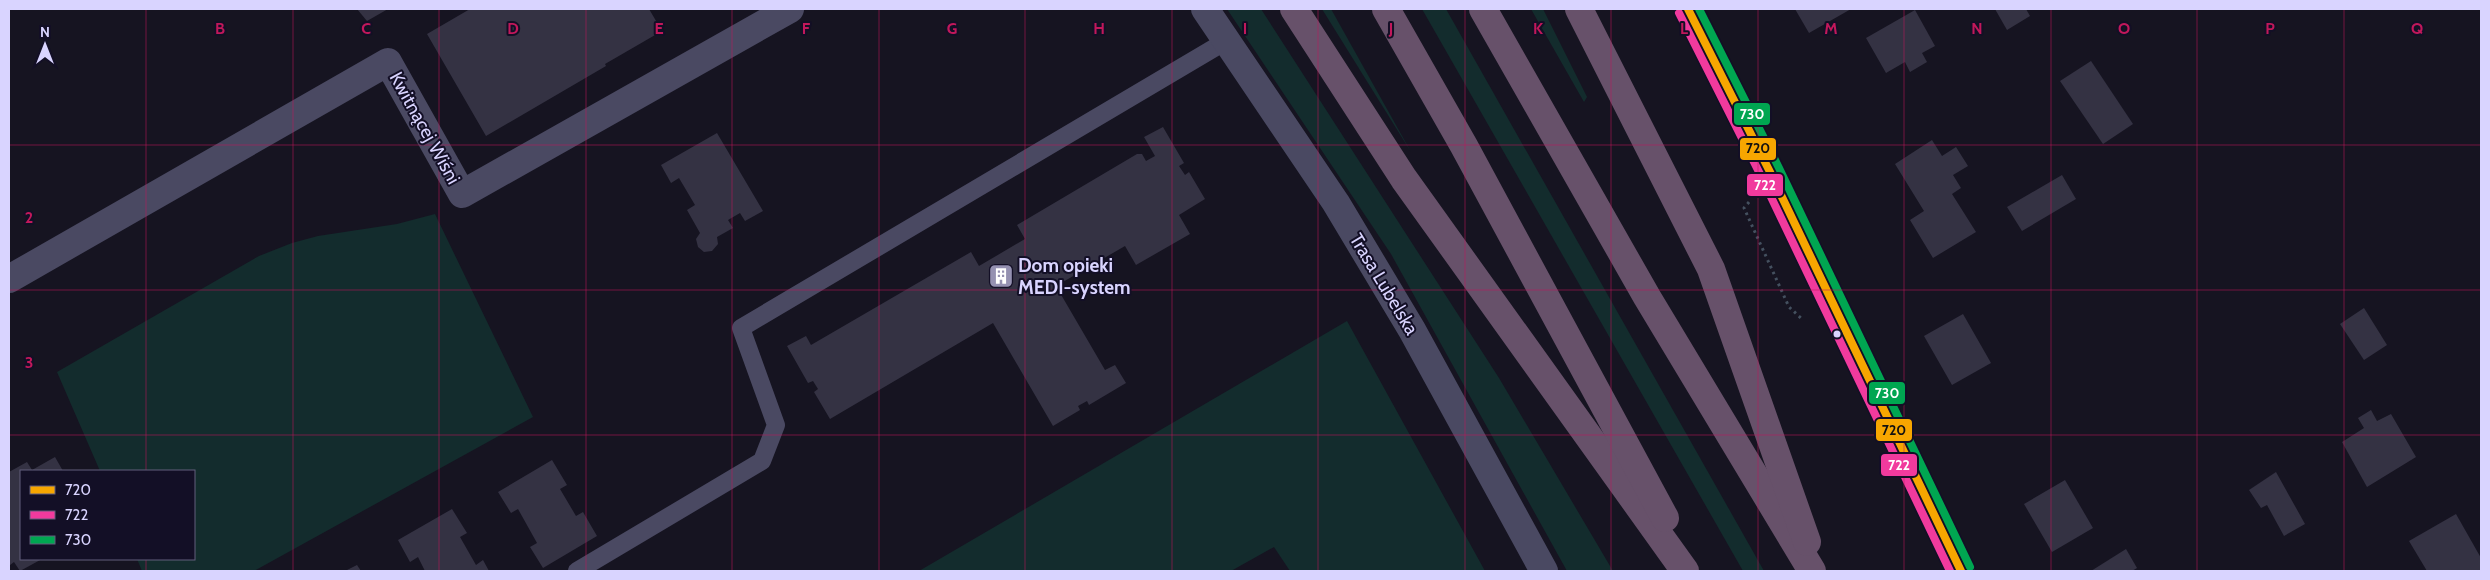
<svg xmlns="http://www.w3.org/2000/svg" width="2490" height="580" viewBox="0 0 2490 580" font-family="Cabin,sans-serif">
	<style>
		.green { fill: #132c2d }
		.building { fill: #343243 }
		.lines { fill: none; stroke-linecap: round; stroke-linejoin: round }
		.path { stroke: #44505f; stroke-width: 3; stroke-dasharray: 2.5 4; stroke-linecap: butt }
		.service { stroke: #4a4962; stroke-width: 18 }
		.minor { stroke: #4a4962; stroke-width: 28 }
		.tertiary { stroke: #4a4962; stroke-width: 28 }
		.motorway { stroke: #67516a; stroke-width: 28 }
		.bus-1-casing { stroke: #130f26; stroke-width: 11 }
		.bus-2-casing { stroke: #130f26; stroke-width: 11 }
		.bus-3-casing { stroke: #130f26; stroke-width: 11 }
		.bus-1 { stroke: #f7a600; stroke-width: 8 }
		.bus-2 { stroke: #f13a9d; stroke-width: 8 }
		.bus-3 { stroke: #00a651; stroke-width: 8 }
		.grid { fill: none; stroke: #c2185b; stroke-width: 1; stroke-opacity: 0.55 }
		.bus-dot { fill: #d9d4ff; stroke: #130f26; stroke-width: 2 }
		.labels { text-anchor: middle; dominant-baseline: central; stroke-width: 4; stroke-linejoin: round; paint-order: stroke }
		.street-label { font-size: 19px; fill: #d9d4ff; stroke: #130f26 }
		.poi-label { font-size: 19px; font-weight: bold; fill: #d9d4ff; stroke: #130f26; text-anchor: start }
		.grid-label { font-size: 16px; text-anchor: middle; font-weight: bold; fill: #c2185b; stroke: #130f26; stroke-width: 4; stroke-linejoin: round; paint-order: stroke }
		.line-badge { stroke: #130f26; stroke-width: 2 }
		.badge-label { font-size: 14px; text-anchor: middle; font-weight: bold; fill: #fff }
		.pale-badge-label { font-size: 14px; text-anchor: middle; font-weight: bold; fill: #111 }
	</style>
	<rect width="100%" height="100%" fill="#161421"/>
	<!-- green -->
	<g class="green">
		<path d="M1227,9h34l238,369 114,193h-46l-176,-317z"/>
		<path d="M1322,9h9l80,143z"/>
		<path d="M1422,9h24l318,562h-21z"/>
		<path d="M1531,9h12l44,88 -3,5z"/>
		<path d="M435,214l98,203 -279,154h-112l-5,-12h57v-88h-94l-43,-99 202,-116 33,-13 26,-7 79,-12z"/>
		<path d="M1347,321l138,250h-195l-16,-24 -43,24h-312z"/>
	</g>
	<!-- building -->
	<g class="building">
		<path d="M357,9h31l-21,12z"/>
		<path d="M470,9h179l13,22 -57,33 1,2 -120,70 -59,-102z"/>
		<path d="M1795,9h56l-42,24z"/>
		<path d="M1995,9h31l4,7 -23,14z"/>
		<path d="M1915,10l20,36 -13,7 5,9 -17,10 -5,-10 -19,11 -20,-35z"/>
		<path d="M2091,61l42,63 -30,20 -43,-63z"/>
		<path d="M1163,127l21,36 -5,3 6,9 4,-3 16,27 -26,16 11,19 -54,31 -11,-19 -69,40 49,84 10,-5 11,18 -37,22 -2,-4 -9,5 2,4 -27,16 -60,-103 -163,96 -16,-27 4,-3 -5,-8 -5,2 -21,-37 19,-10 5,9 160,-93 8,14 46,-27 -8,-14 120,-71h5l4,7 9,-5 -11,-19z"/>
		<path d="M717,133l46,78 -18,10 -5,-8 -12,7 5,8 -16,9 1,7 -6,7 -8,1 -6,-5 -2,-8 4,-6 -13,-23 8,-5 -16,-27 -8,5 -10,-18z"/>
		<path d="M1932,140l10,16 14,-9 12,19 -15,9 8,13 -9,6 24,38 -43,26 -23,-38 14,-9 -29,-47z"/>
		<path d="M2062,175l14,24 -54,32 -15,-24z"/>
		<path d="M2364,308l23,37 -23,15 -24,-36z"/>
		<path d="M1963,314l28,49 -39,22 -28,-49z"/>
		<path d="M2371,410l6,11 14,-7 25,43 -49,30 -25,-45 22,-14 -6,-10z"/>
		<path d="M55,457l8,14h-42v88h21l-22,12 -6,-9 -4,3 -1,-2v-91l18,-10 5,8z"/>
		<path d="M552,460l15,25 -7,4 16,27 7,-4 14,24 -54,32 -13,-21 7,-4 -19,-34 -7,4 -13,-21z"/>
		<path d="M2276,472l29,52 -21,12 -17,-31 -6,3 -12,-18z"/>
		<path d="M2065,480l28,48 -41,24 -28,-48z"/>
		<path d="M452,509l15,24 -7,4 16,28 7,-5 6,11h-64l-7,-14 -8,5 -12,-22z"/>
		<path d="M2456,514l25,44v13h-54l-18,-30z"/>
		<path d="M2126,549l11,19 -5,3h-41z"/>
		<path d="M357,565l4,6h-16z"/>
	</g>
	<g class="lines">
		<!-- path -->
		<path class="path" d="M1749,202l-5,6 45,99 14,13"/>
		<!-- service -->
		<path class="service" d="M577,571l185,-110 14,-36 -35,-97 485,-287"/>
		<!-- minor -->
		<path class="minor" d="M9,279l379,-217 74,132 328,-185"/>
		<!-- tertiary -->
		<g class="tertiary">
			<path d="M1205,9l131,194 76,127 132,241"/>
			<path d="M1688,9l82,163 191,399"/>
		</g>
		<!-- motorway -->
		<g class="motorway">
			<path d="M1294,9l110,170 281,392"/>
			<path d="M1386,9l78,137 201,372"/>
			<path d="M1483,9l164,288 165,274"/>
			<path d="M1579,9l132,260 96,273"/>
		</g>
		<defs>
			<path id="bus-1" d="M1688,9l82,163 191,399"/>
			<path id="bus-2" d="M1679,13l82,163 189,395"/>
			<path id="bus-3" d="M1699,9l80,159 191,399"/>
		</defs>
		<!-- bus-1 casing -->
		<use href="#bus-1" class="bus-1-casing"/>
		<!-- bus-2 casing -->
		<use href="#bus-2" class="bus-2-casing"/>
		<!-- bus-3 casing -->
		<use href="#bus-3" class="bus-3-casing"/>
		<!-- bus-1 -->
		<use href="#bus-1" class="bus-1"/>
		<!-- bus-2 -->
		<use href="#bus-2" class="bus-2"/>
		<!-- bus-3 -->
		<use href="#bus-3" class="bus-3"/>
	</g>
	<!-- grid -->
	<path class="grid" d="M146,9v462M293,9v562M439,9v562M586,9v562M732,9v562M879,9v562M1025,9v562M1172,9v562M1318,9v562M1465,9v562M1611,9v562M1758,9v562M1904,9v562M2051,9v562M2197,9v562M2344,9v562M9,145h2472M9,290h2472M9,435h2472M146,559v12"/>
	<!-- icons -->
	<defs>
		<symbol id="building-square" viewBox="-11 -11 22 22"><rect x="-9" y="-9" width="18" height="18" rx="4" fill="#9591b1" stroke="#130f26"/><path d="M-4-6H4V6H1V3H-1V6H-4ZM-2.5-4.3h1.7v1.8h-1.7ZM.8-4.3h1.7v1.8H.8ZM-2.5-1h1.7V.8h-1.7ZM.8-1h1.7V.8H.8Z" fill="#fff"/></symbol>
	</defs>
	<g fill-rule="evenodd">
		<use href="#building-square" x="987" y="262" width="28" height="28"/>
	</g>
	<!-- markers -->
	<circle class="bus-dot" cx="1837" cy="334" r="4.5"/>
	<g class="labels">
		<!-- street labels -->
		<g class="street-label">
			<text transform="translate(425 128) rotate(61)">Kwitnącej Wiśni</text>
			<text transform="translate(1384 284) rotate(59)">Trasa Lubelska</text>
		</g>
		<!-- poi labels -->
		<g class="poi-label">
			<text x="1018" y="265">Dom opieki<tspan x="1018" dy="22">MEDI-system</tspan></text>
		</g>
	</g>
	<g class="grid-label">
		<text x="220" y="34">B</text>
		<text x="366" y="34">C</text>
		<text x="513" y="34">D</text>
		<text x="659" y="34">E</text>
		<text x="806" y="34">F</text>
		<text x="952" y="34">G</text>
		<text x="1099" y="34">H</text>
		<text x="1245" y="34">I</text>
		<text x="1391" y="34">J</text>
		<text x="1538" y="34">K</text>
		<text x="1684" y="34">L</text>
		<text x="1831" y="34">M</text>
		<text x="1977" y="34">N</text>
		<text x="2124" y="34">O</text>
		<text x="2270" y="34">P</text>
		<text x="2417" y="34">Q</text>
		<text x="29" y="223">2</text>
		<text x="29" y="368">3</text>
	</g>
	<g class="line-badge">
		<rect x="1733" y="102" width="38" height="24" rx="5" fill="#00a651"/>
		<rect x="1739" y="137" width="38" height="24" rx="5" fill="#f7a600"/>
		<rect x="1746" y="173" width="38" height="24" rx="5" fill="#f13a9d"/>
		<rect x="1868" y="381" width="38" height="24" rx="5" fill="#00a651"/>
		<rect x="1875" y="418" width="38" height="24" rx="5" fill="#f7a600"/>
		<rect x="1880" y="453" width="38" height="24" rx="5" fill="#f13a9d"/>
	</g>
	<g class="badge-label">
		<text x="1752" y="119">730</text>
		<text x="1765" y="190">722</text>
		<text x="1887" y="398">730</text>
		<text x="1899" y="470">722</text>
	</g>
	<g class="pale-badge-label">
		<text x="1758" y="153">720</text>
		<text x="1894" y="435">720</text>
	</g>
	<!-- border -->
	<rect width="2490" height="580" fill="none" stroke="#d9d4ff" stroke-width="20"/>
	<!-- legend -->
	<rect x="20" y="470" width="175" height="90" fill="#130f26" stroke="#625e7d"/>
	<rect x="30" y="486" width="25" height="8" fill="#f7a600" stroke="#625e7d"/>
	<text x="65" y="495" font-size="15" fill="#d9d4ff">720</text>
	<rect x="30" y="511" width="25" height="8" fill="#f13a9d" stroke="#625e7d"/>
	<text x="65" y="520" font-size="15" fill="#d9d4ff">722</text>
	<rect x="30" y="536" width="25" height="8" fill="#00a651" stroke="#625e7d"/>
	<text x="65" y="545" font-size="15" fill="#d9d4ff">730</text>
	<!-- north arrow -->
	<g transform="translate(45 45)" stroke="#130f26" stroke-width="4" paint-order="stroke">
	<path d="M0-4L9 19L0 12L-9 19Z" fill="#d9d4ff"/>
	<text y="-8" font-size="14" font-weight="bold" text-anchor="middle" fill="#d9d4ff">N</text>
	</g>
</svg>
